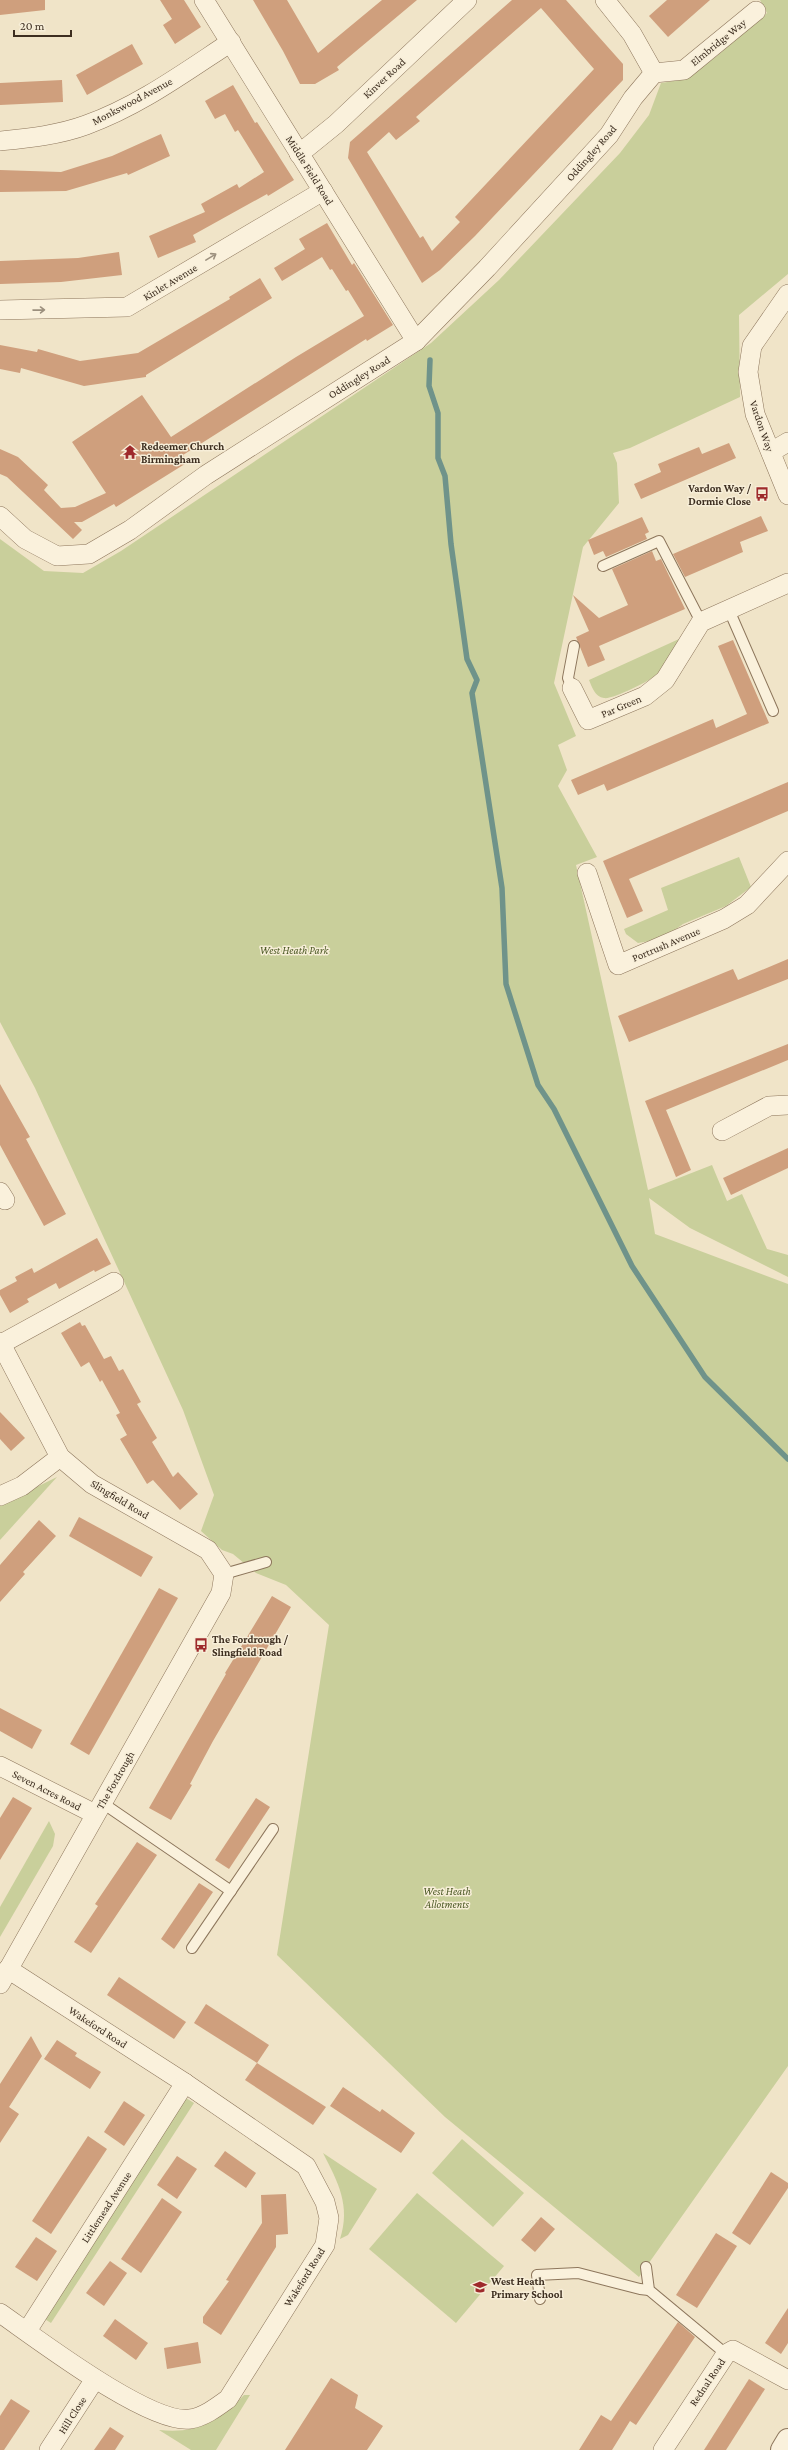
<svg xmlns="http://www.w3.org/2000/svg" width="788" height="2450" viewBox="0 0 788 2450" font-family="'Crimson Pro',serif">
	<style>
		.green { fill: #c9cf9b }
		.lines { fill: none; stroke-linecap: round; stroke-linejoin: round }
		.stream { stroke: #6f938a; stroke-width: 5.5 }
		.building { fill: #cf9f7d; fill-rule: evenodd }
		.service-casing { stroke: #8d765c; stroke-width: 12 }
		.minor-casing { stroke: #8d765c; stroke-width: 20 }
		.tertiary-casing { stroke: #8d765c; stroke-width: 24 }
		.service { stroke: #faf1dc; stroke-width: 10 }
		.minor { stroke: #faf1dc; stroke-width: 19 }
		.tertiary { stroke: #faf1dc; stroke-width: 22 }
		.oneway { stroke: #9c907e }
		.labels { text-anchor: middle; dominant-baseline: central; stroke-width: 3; stroke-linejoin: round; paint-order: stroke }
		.street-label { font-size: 11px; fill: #3d2e20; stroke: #f7eed8 }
		.poi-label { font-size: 11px; font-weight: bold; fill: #3d2e20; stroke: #f7eed8; text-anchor: start }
		.park-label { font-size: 11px; font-style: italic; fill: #4d5a26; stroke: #f7eed8 }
	</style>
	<rect width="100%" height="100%" fill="#f0e4c8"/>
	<!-- green -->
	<g class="green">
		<path d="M760,0h28v274l-49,41 1,82 -110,51 -17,5 4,10 2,40 -36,44 -29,136 22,53 -18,9 9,25 -9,16 39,71 -21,8 72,325 64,-25 15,36 15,-7 25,55 21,6v22l-98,-49 -41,-30 6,36 133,50v782l-149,211 -194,-160 -168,-162 52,-330 -43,-40 -30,-12 -23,-19 -11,-4 -21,-19 13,-36 -31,-85 -148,-322 -35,-66v-483l44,32 39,2 38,-22 310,-208 68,-63 121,-127 29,-38 12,-32 25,-4 31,-23 50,-43z"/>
		<path d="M679,639c-7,11 -12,26 -21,35 -7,6 -46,26 -54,24 -9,-1 -12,-11 -15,-18z"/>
		<path d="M739,857l12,30 -25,19 -43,18 -21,15 -24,4 -12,-9 -2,-5 44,-19 -7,-22z"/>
		<path d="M57,1477l-57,63v-35z"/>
		<path d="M49,1821l6,13 -2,12 -53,91v-30z"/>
		<path d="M181,2095l13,8 -143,220 -11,-7z"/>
		<path d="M462,2139l62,54 -31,34 -61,-54z"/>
		<path d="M323,2153l54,36 -29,46 -8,4c11,-33 -2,-57 -17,-86z"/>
		<path d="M417,2193l87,73 -48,57 -87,-74z"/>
		<path d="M244,2395h6l-34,55h-25l-32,-20c37,4 59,-8 85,-35z"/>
	</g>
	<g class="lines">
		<!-- stream -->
		<path class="stream" d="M430,360l-1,26 9,27v45l7,18 6,68 16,115 10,21 -5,13 30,195 4,96 32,101 16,24 78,157 73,111 83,82"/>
	</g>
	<!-- building -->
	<g class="building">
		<path d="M0,0h45v10l-45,5z"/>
		<path d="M160,0h24l17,27 -26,17 -12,-19 9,-6z"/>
		<path d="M253,0h34l31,53 64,-53h35l-80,67 2,3 -24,14h-15l-17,-33z"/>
		<path d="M512,0h54l57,64v16l-148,156 -35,34 -18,13 -74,-125 2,-16zM541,8l53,61 -139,148 5,5 -28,29 -9,-15 -3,2 -53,-86 22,-20 7,8 24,-19 -4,-4z"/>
		<path d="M667,0h43l-42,37 -19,-21z"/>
		<path d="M132,44l11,20 -56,31 -11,-20z"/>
		<path d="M62,80l1,22 -63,3v-22z"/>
		<path d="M233,85l22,38 2,-1 37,58 -26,16 -1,-2 -74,41 3,7 -38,16 -9,-22 56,-24 -4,-8 36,-20 2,4 25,-16 -26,-42 -3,2 -10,-18 -10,5 -10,-18z"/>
		<path d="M161,134l9,22 -42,19 -1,-2 -61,18 -66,1v-22l61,2 51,-16z"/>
		<path d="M327,223l25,42 2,-2 39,62 -26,16 -1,-2 -183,116 5,7 -72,45 -2,-3 -32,18h-8l8,8 -9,9 -66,-62 -7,-3v-25l18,8 30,28 -4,5 17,18 14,-1 31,-14 -34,-51 70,-47 29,42 125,-80 68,-41 -16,-26 -2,1 -14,-22 -2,1 -8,-13 -40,24 -8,-13 31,-19 -6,-10z"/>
		<path d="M119,252l3,23 -61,7 -61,2v-23l78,-3z"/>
		<path d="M260,278l12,20 -126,77v2l-62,9 -63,-18 -1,5 -20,-4v-24l37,7 1,-3 42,12 58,-8 92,-54 -1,-2z"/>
		<path d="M729,443l7,15 -95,41 -7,-15 27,-12 -3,-8 41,-17 3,7z"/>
		<path d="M761,516l7,15 -28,11 3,10 -58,25 -12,-23z"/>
		<path d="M642,517l7,15 -4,2 2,5 -41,18 -3,-6 -9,4 -6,-15z"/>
		<path d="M652,551l4,10 5,-2 24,50 -86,37 6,14 -17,7 -12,-30 13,-6 -16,-36 26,23 29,-13 -16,-36z"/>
		<path d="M733,640l36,83 -162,68 -3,-7 -26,11 -7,-15 142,-61 3,9 31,-14 -29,-68z"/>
		<path d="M788,782v29l-159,68 14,32 -16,7 -24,-57z"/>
		<path d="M788,959v20l-159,63 -11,-26 115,-47 5,11z"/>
		<path d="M788,1044v16l-122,50 25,60 -15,7 -31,-76z"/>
		<path d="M0,1084l30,53 -4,2 40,75 -22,12 -44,-81z"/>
		<path d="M788,1148v20l-57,27 -8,-17z"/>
		<path d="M97,1238l14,26 -16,8 -1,-2 -35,19 -3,-6 -29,16 2,3 -19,11 -10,-18v-5l17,-9 -2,-4 17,-9 2,5z"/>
		<path d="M80,1322l2,4 3,-1 19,34 7,-3 8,15 4,-2 18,33 -4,2 20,34 -5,4 21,35 5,-5 20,22 -18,16 -27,-30 -6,4 -27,-45 7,-4 -11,-20 4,-2 -18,-33 -2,2 -11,-20 -8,5 -20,-34z"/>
		<path d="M0,1412l25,26 -14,13 -11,-12z"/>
		<path d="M79,1517l74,40 -12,20 -72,-41z"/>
		<path d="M39,1520l17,16 -33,36 2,2 -25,28v-37z"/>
		<path d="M159,1588l19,10 -89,157 -19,-11z"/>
		<path d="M272,1596l19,11 -78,134 -23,43 2,1 -21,35 -22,-12 77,-134 -1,-1z"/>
		<path d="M0,1708l42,22 -10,19 -32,-18z"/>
		<path d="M13,1797l19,11 -32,52v-42z"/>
		<path d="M256,1798l14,9 -41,62 -14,-9z"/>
		<path d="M137,1842l20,13 -66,98 -17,-11 24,-36 -3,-2z"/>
		<path d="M199,1883l14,9 -39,57 -13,-10z"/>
		<path d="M119,1977l67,45 -12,17 -67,-44z"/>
		<path d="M206,2004l63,41 -12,18 -63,-40z"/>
		<path d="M31,2036l11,20 -33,51 10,7 -19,29v-59z"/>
		<path d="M57,2040l20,13 -2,3 26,16 -11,17 -46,-30z"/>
		<path d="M257,2063l69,44 -13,18 -68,-45z"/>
		<path d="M343,2087l37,25 2,-3 33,24 -14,20 -71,-47z"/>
		<path d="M124,2101l21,14 -21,31 -20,-14z"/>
		<path d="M88,2136l19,13 -56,85 -19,-13z"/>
		<path d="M225,2151l31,22 -10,15 -32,-22z"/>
		<path d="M177,2156l20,13 -20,30 -20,-14z"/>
		<path d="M771,2172l17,11v5l-38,57 -18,-12z"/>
		<path d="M286,2194l2,40 -12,1v12l-55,88 -18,-12v-6l26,-36 -3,-1 36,-57 -1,-28z"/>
		<path d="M162,2198l20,14 -41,61 -20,-14z"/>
		<path d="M541,2217l14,12 -20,23 -14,-12z"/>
		<path d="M716,2233l21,13 -40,62 -21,-13z"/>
		<path d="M36,2237l21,14 -20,30 -22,-14z"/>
		<path d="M110,2261l17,12 -23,33 -18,-13z"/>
		<path d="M788,2308v35l-7,11 -16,-11z"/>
		<path d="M115,2319l33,24 -12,17 -33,-24z"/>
		<path d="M678,2322l17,15 -59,88 -6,-4 -18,29h-33l22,-35 10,6z"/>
		<path d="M198,2342l3,21 -34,6 -3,-21z"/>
		<path d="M331,2378l27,17 -3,13 28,18 -16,24h-82z"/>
		<path d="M749,2379l16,10 -39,61h-22z"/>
		<path d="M11,2399l19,12 -26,39h-4v-34z"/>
		<path d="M110,2427l14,9 -9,14h-21z"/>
	</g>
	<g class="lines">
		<defs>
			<g id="service">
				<path d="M603,566l56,-25 42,81"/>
				<path d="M729,610l44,101"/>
				<path d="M572,688l-4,-10 6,-32"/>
				<path d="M224,1574l42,-12"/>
				<path d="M101,1802l130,89"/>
				<path d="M192,1948l81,-119"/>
				<path d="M646,2267l3,23 77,64"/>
				<path d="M540,2299l-3,-24 41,-2 62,16 9,1"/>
			</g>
			<g id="minor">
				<path d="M204,0l212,341"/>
				<path d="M605,0l27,34 22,39"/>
				<path d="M654,73l30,-3 72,-59"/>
				<path d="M0,141c29,-3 59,-6 86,-16 53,-19 99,-53 145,-83"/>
				<path d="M299,154l37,-30 131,-124"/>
				<path d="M788,294l-36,52 -4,26 7,42 33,81"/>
				<path d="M0,310l127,-3 196,-116"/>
				<path d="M771,452l17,-10"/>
				<path d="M0,516l25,23 32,17 32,-2 41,-24 76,-55 210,-134 71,-73 122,-133 24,-37 21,-25"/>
				<path d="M572,688l16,32 57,-24 20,-16 36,-58 87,-39"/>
				<path d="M587,873l31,92 106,-46 23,-14 41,-44"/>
				<path d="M722,1131l47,-25 19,-1"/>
				<path d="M0,1192l5,8"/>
				<path d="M0,1342l60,115 32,27 116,66 16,24 -3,19 -221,391"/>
				<path d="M1,1344l113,-62"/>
				<path d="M0,1496l22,-10 38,-29"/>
				<path d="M0,1766l95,48"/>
				<path d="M0,2313c36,25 150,112 190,106 14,-2 27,-12 38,-20l97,-154 4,-27 -4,-16 -19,-36 -121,-83 -177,-114"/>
				<path d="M27,2331l158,-248"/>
				<path d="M49,2450l46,-71"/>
				<path d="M663,2450l63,-96 7,-4 55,30"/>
			</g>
			<path id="tertiary" d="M782,2450l6,-10"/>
		</defs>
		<!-- service casing -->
		<use href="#service" class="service-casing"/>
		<!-- minor casing -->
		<use href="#minor" class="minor-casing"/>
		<!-- tertiary casing -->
		<use href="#tertiary" class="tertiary-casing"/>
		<!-- service -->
		<use href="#service" class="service"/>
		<!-- minor -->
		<use href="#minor" class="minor"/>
		<!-- tertiary -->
		<use href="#tertiary" class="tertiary"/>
	</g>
	<!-- one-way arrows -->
	<defs><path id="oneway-shaft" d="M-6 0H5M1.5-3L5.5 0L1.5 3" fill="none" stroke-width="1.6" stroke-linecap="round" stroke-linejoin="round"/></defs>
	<g class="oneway">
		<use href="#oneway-shaft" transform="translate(211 257) rotate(-31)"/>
		<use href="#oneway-shaft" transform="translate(39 310) rotate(-1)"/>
	</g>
	<!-- icons -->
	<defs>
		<symbol id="temple-bare" viewBox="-9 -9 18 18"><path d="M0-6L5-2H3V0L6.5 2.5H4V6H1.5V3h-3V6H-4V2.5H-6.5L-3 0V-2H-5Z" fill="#9e2a2b" stroke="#f7eed8" stroke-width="2.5" paint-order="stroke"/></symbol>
		<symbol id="bus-bare" viewBox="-9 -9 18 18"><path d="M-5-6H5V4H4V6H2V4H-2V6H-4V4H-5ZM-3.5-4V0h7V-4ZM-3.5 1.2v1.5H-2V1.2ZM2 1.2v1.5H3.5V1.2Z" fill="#9e2a2b" stroke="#f7eed8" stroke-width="2.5" paint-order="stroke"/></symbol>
		<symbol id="school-bare" viewBox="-9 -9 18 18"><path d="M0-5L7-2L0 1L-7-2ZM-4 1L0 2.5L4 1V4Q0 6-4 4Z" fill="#9e2a2b" stroke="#f7eed8" stroke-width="2.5" paint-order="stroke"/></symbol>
	</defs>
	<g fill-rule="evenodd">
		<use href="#temple-bare" x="120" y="442" width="20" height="20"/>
		<use href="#bus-bare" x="752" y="484" width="20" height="20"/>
		<use href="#bus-bare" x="191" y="1635" width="20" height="20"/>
		<use href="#school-bare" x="470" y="2277" width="20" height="20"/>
	</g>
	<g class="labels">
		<!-- street labels -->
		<g class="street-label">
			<text transform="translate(718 42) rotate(-39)">Elmbridge Way</text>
			<text transform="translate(384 78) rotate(-43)">Kinver Road</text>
			<text transform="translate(132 101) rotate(-28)">Monkswood Avenue</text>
			<text transform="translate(591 153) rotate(-49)">Oddingley Road</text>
			<text transform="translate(310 170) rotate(58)">Middle Field Road</text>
			<text transform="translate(170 282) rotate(-31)">Kinlet Avenue</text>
			<text transform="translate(359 377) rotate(-32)">Oddingley Road</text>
			<text transform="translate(762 426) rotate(71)">Vardon Way</text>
			<text transform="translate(621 706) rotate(-23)">Par Green</text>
			<text transform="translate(666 944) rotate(-23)">Portrush Avenue</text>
			<text transform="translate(120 1499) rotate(31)">Slingfield Road</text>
			<text transform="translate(115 1780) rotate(-60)">The Fordrough</text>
			<text transform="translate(47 1790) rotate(27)">Seven Acres Road</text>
			<text transform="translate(98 2027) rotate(33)">Wakeford Road</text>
			<text transform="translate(106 2207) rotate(-57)">Littlemead Avenue</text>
			<text transform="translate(304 2277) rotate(-58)">Wakeford Road</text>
			<text transform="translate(707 2382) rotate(-56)">Rednal Road</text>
			<text transform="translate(72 2415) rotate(-57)">Hill Close</text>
		</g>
		<!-- poi labels -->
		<g class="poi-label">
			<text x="141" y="446">Redeemer Church<tspan x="141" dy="13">Birmingham</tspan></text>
			<text x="751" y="488" text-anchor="end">Vardon Way /<tspan x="751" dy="13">Dormie Close</tspan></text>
			<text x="212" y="1639">The Fordrough /<tspan x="212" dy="13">Slingfield Road</tspan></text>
			<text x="491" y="2281">West Heath<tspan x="491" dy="13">Primary School</tspan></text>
		</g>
		<!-- park labels -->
		<g class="park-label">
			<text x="294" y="950">West Heath Park</text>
			<text x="447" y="1891">West Heath<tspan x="447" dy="13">Allotments</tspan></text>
		</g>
	</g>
	<!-- scale -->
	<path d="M14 30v6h57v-6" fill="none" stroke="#3d2e20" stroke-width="2"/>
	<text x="20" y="30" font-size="12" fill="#3d2e20" stroke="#f7eed8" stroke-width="3" paint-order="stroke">20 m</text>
</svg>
